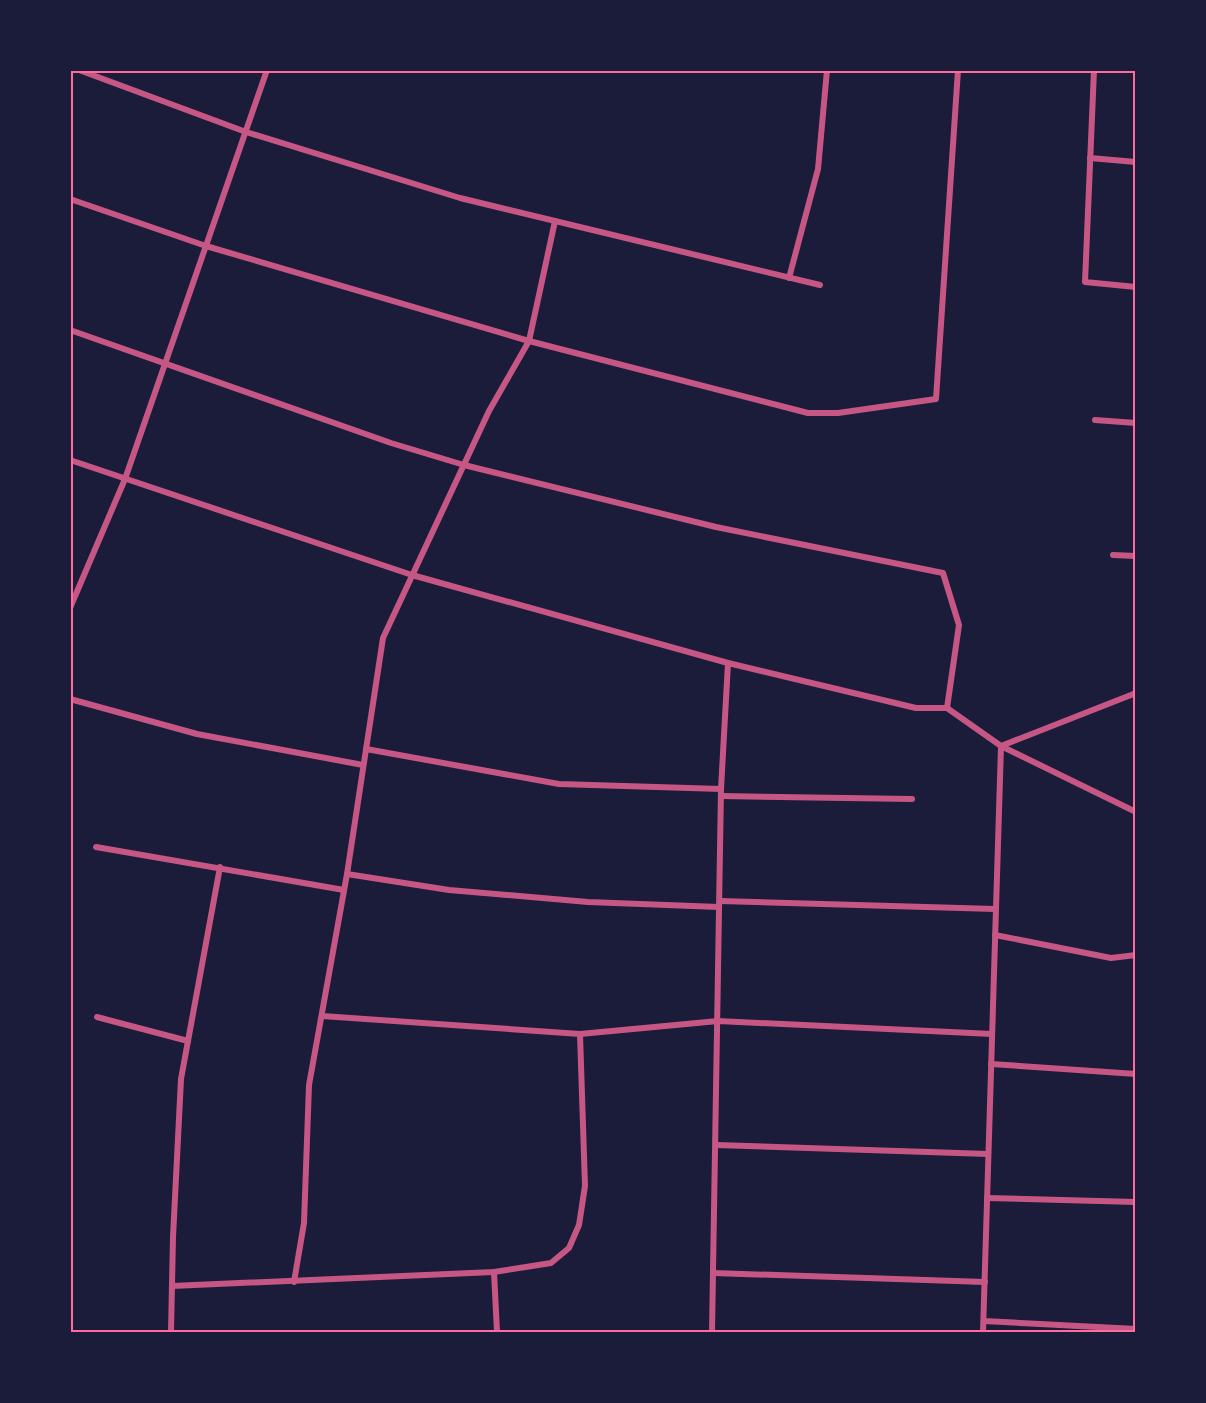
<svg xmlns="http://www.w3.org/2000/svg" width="1206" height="1403" viewBox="0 0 1206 1403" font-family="'Public Sans',sans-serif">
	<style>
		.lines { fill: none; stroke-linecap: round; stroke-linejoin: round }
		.minor { stroke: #c65784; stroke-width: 6 }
		.neatline { fill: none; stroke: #ff6b9d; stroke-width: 2 }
	</style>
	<rect width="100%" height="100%" fill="#1b1b3a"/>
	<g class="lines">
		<!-- minor -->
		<g class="minor">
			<path d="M79,70l167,62 214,66 360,87"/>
			<path d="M1094,70l-9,212 51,5"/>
			<path d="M1090,158l46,4"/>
			<path d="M70,199l136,47 323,95 279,72h30l98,-14 22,-329"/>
			<path d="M789,278l29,-109 9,-99"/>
			<path d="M70,330l321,113 73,22 252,62 227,46 16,52 -12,83"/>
			<path d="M1095,420l41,3"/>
			<path d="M70,460l342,115 316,88 188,45h31l54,38 135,66"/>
			<path d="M1113,555l23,1"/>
			<path d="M70,608l55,-129 142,-409"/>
			<path d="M70,699l127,35 166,31"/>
			<path d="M366,749l193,35 162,5 -9,543"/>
			<path d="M721,789l7,-126"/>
			<path d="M721,796l191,3"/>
			<path d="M96,847l248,43"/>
			<path d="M347,874l102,16 139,12 131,5"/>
			<path d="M720,901l275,8"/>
			<path d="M995,935l116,23 25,-3"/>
			<path d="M322,1016l258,18 138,-13 274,13"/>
			<path d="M97,1017l91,24"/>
			<path d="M991,1064l145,10"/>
			<path d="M716,1145l272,9"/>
			<path d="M987,1198l149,4"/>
			<path d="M494,1272l3,60"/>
			<path d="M713,1273l272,9"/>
			<path d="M294,1282l10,-59 5,-138 38,-211 36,-236 106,-227 40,-70 26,-120"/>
			<path d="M172,1286l322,-14 57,-9 18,-15 10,-23 6,-39 -5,-152"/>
			<path d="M984,1321l152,8"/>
			<path d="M171,1332l2,-95 8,-158 39,-212"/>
			<path d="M983,1332l18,-586 135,-53"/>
		</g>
	</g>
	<!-- border -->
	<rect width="1206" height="1403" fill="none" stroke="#1b1b3a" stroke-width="144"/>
	<rect x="72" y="72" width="1062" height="1259" class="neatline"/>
</svg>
